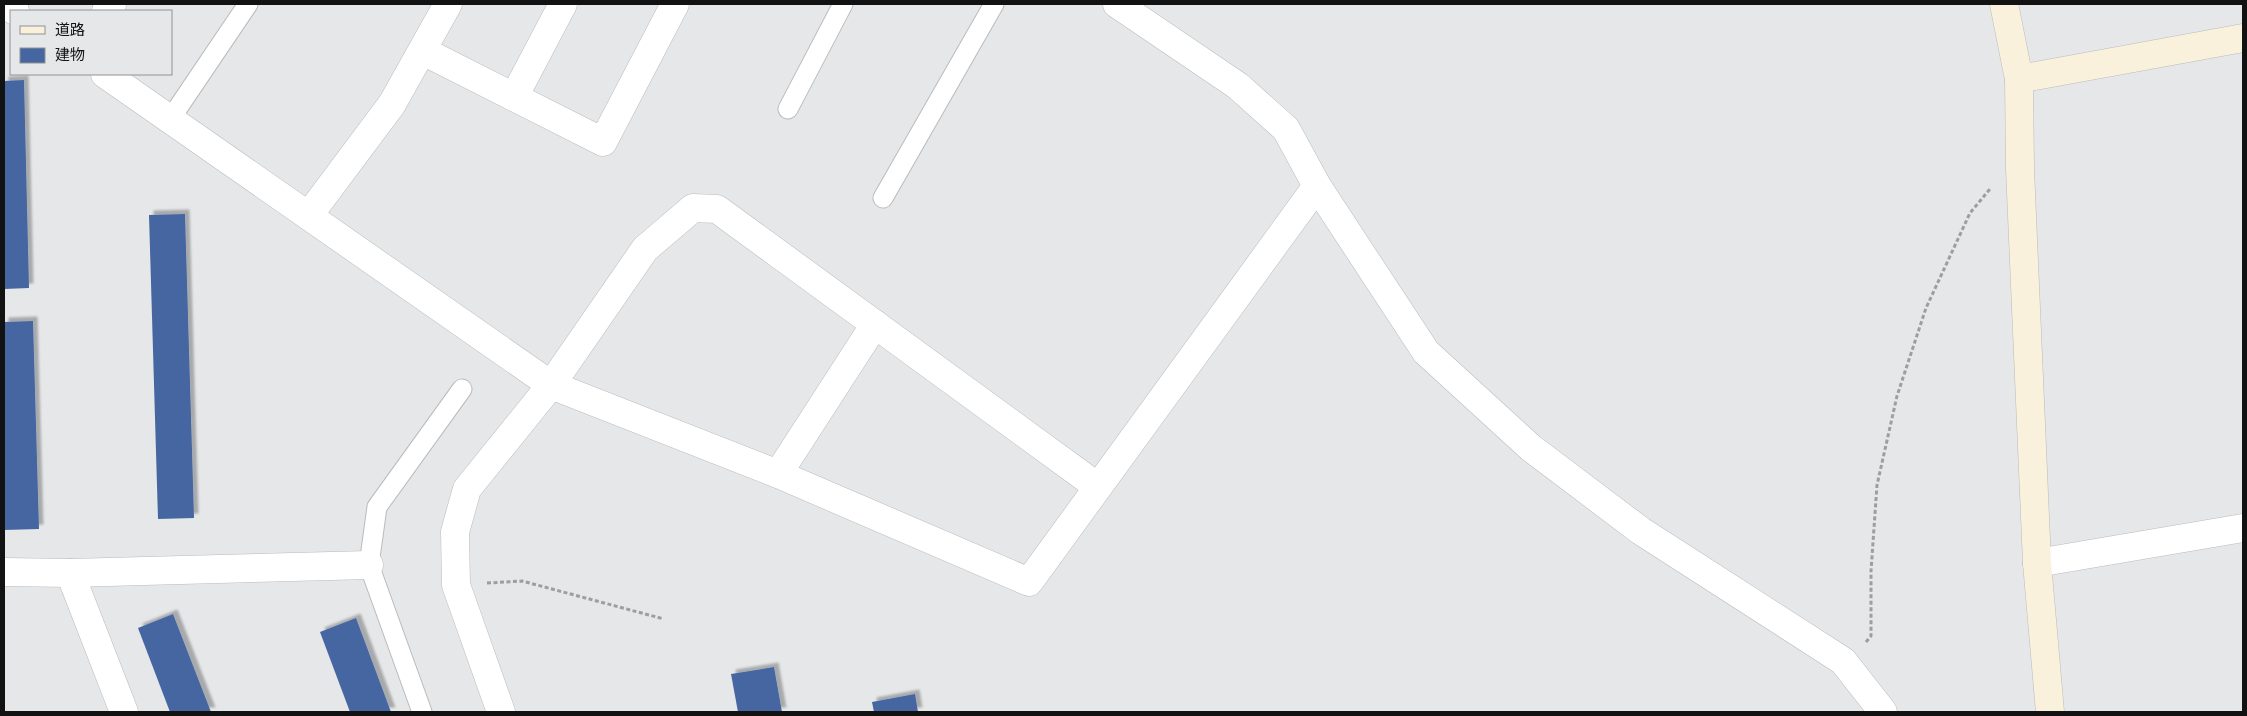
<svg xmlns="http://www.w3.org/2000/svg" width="2247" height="716" viewBox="0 0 2247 716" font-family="'Public Sans','Noto Sans JP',sans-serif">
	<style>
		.building { fill: #4566a1; filter: url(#shadow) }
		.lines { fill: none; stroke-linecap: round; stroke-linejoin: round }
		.lane-casing { stroke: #babbbd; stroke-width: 21 }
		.street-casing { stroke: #babbbd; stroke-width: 29 }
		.secondary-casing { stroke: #babbbd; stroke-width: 29 }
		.path { stroke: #9d9ea0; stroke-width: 3; stroke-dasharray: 4 2.5; stroke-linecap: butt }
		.lane { stroke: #fff; stroke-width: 19 }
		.street { stroke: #fff; stroke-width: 28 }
		.secondary { stroke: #f9f1dc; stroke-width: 28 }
	</style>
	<defs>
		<filter id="shadow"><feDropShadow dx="4.5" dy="-4.5" stdDeviation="1" flood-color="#0004"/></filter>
	</defs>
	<rect width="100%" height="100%" fill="#e5e7e9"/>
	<!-- building -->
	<g class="building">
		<path d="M24,80l5,208 -25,1v-208z"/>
		<path d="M185,214l9,304 -36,1 -9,-304z"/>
		<path d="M33,321l6,208 -35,1v-208z"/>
		<path d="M173,614l38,98h-41l-32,-84z"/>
		<path d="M356,618l35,94h-41l-30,-80z"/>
		<path d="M774,667l8,45h-44l-7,-38z"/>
		<path d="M915,694l3,18h-44l-2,-10z"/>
	</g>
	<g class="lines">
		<defs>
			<g id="lane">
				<path d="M788,109l55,-105"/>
				<path d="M171,118l77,-114"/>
				<path d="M883,198l111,-194"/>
				<path d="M422,712l-53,-147 8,-58 85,-118"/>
			</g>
			<g id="street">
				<path d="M5,4l10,7"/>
				<path d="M1117,4l121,82 48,43 31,57"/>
				<path d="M106,11l6,-7"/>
				<path d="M423,51l180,91 72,-138"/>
				<path d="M105,74l446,311 227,89 251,108 288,-396 109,166 105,96 110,83 202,130 40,51"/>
				<path d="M514,97l49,-93"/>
				<path d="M309,215l83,-111 56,-100"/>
				<path d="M778,474l97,-150"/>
				<path d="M2037,563l206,-35"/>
				<path d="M4,572l66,1 299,-8"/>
				<path d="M70,573l54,139"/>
				<path d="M501,712l-45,-127 -1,-53 12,-43 84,-104 94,-136 48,-41 24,1 381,278"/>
			</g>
			<g id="secondary">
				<path d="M2004,4l15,75 1,90 17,394 13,149"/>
				<path d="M2019,79l224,-41"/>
			</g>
		</defs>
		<!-- lane casing -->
		<use href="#lane" class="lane-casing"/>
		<!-- street casing -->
		<use href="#street" class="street-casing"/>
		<!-- secondary casing -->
		<use href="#secondary" class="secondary-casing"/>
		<!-- path -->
		<g class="path">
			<path d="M487,583l35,-2 142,38"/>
			<path d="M1866,642l5,-6v-65l6,-86 20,-89 29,-88 44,-95 20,-24"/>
		</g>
		<!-- lane -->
		<use href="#lane" class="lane"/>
		<!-- street -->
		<use href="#street" class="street"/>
		<!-- secondary -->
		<use href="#secondary" class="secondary"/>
	</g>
	<!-- border -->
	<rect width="2247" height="716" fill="none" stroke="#121213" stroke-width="10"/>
	<!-- legend -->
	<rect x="10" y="10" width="162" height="65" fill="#e5e7e9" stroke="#919293"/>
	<rect x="20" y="26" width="25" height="8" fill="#f9f1dc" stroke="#919293"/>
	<text x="55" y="35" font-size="15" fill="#121213">道路</text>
	<rect x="20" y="48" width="25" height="15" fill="#4566a1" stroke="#919293"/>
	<text x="55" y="60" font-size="15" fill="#121213">建物</text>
</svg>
